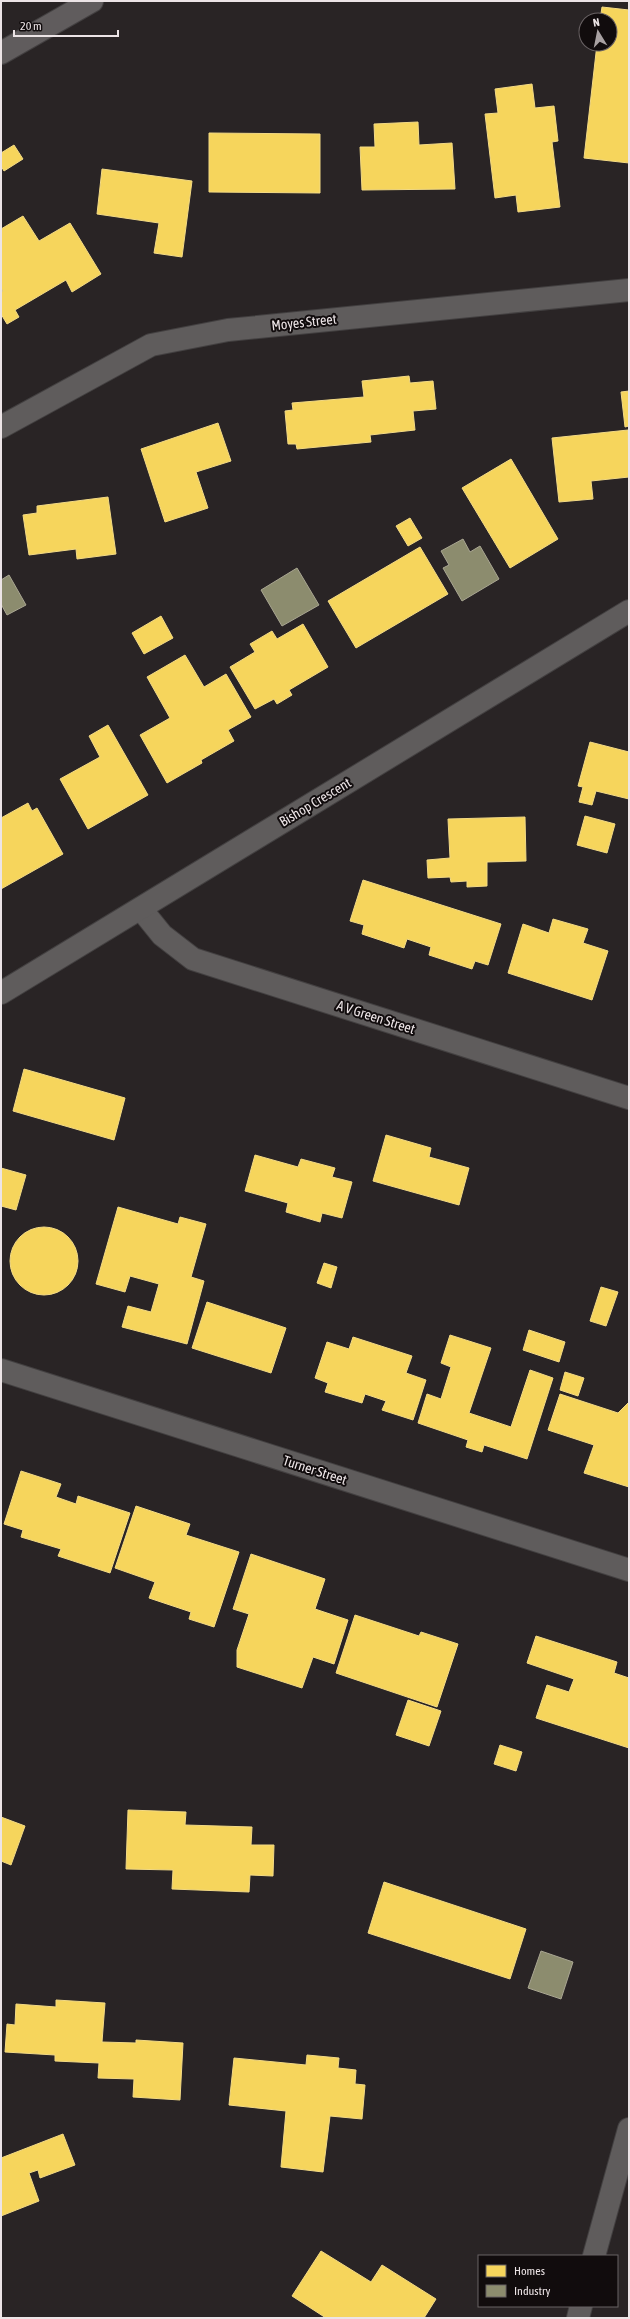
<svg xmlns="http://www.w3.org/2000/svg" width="630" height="2319" viewBox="0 0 630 2319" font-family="'Asap Condensed',sans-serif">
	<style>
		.homes { fill: #f6d55c; stroke: #f3da85 }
		.industry { fill: #8c8c6e; stroke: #a9a692 }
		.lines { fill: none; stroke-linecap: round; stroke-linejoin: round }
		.minor-casing { stroke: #434041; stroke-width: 24 }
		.major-casing { stroke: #434041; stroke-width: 24 }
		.minor { stroke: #5f5c5c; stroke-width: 22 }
		.major { stroke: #605c5d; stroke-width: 22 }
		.labels { text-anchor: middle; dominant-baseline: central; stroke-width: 4; stroke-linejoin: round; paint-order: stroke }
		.street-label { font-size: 14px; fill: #ece4e6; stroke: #110c0d }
	</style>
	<rect width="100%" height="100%" fill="#292425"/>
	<!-- homes -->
	<g class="homes">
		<path d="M602,7l27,3v153l-45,-5 13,-114h13v-24h-10z"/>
		<path d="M532,84l3,24 19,-2 4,35 -6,1 8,65 -42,5 -2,-17 -21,3 -10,-84 13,-1 -3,-24z"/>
		<path d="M418,122l1,23 33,-2 3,46 -93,1 -2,-43h15l-1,-23z"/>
		<path d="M209,133l111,1v59l-111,-1z"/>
		<path d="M14,145l9,14 -19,12 -3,-5v-13z"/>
		<path d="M102,169l90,12 -10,76 -28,-4 5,-30 -62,-9z"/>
		<path d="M23,216l16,25 31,-18 31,51 -29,18 -6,-12 -51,30 4,7 -12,7 -6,-10v-22l2,-1 -2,-3v-59z"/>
		<path d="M409,376l1,7 23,-2 3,28 -23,2 2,19 -45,5 1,7 -74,7 -1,-5h-8l-3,-33 8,-1 -1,-7 72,-6 -2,-16z"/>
		<path d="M629,391v35l-4,1 -4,-35z"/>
		<path d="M218,423l13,38 -35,11 12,36 -43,14 -24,-73z"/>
		<path d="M628,430l1,47 -38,4 2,18 -34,3 -7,-64z"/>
		<path d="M511,459l47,80 -48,29 -48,-80z"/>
		<path d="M108,497l8,57 -39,5 -1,-10 -47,6 -6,-40 14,-2v-7z"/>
		<path d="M410,518l12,20 -14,8 -12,-20z"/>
		<path d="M420,547l28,47 -92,54 -28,-47z"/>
		<path d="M161,616l12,22 -29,16 -12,-21z"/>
		<path d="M303,624l25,43 -39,23 3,5 -15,9 -3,-5 -19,10 -25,-42 25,-15 -5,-8 22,-13 5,8z"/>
		<path d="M185,655l19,32 22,-13 25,43 -23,13 6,11 -33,19 1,3 -35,20 -27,-48 30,-17 -23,-41z"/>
		<path d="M108,725l40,70 -60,34 -28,-50 40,-22 -11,-21z"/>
		<path d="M590,742l39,10v47l-33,-8 -4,14 -13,-3 4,-15 -5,-1z"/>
		<path d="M28,803l4,8 5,-3 26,46 -62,35v-71z"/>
		<path d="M585,816l30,8 -8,29 -30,-8z"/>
		<path d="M525,817l1,44 -39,1v24l-20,1v-6l-16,1 -1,-5 -22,1 -1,-18 23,-2 -2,-39z"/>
		<path d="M363,880l138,44 -13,41 -13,-4 -3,8 -43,-14 2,-8 -24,-8 -3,9 -42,-14 2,-9 -14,-4z"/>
		<path d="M553,919l35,10 -5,14 25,8 -16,49 -84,-27 15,-49 26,9z"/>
		<path d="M24,1069l101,29 -11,42 -101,-29z"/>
		<path d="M386,1135l45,13 -2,9 40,11 -10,37 -86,-24z"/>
		<path d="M255,1155l43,12 3,-8 34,9 -3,9 20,5 -10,36 -20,-5 -2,9 -34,-10 2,-9 -43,-12z"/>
		<path d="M1,1168l25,7 -10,35 -15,-4z"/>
		<path d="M118,1207l60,17 2,-7 26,7 -15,53 13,4 -17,63 -65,-17 6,-21 23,6 8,-28 -29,-8 -5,16 -29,-8z"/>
		<circle cx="44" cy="1261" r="34"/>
		<path d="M324,1263l13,4 -6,21 -14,-5z"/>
		<path d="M601,1287l17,5 -12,34 -16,-5z"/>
		<path d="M207,1302l79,26 -15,45 -79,-25z"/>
		<path d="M529,1330l36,12 -6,20 -36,-12z"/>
		<path d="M450,1335l41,13 -22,65 42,14 19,-57 23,8 -26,81 -43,-14 -2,7 -16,-5 2,-7 -50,-17 9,-29 14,5 10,-32 -10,-4z"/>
		<path d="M353,1337l59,19 -6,17 20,7 -13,40 -31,-10 4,-9 -21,-7 -3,9 -37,-11 3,-9 -13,-5 12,-36 22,7z"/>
		<path d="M565,1372l19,6 -6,18 -18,-6z"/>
		<path d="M560,1394l58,19 11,-11v85l-45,-14 10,-28 -46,-15z"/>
		<path d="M21,1471l40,13 -5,13 20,7 2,-8 52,17 -20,60 -52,-17 3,-7 -40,-12 2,-7 -19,-6z"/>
		<path d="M136,1506l54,18 -4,11 53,17 -25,75 -25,-8 2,-7 -42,-14 6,-16 -40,-14z"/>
		<path d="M251,1554l74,25 -10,30 33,11 -14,44 -21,-7 -11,31 -65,-21v-17l12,-36 -16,-5z"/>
		<path d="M355,1615l64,21 2,-4 37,12 -21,63 -101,-34z"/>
		<path d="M536,1636l81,26 -3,11 15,5v70l-93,-30 11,-33 22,7 5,-13 -47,-16z"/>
		<path d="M408,1700l33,11 -12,35 -33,-11z"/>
		<path d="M500,1745l22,7 -6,19 -22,-7z"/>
		<path d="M128,1810l58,2 -1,13 67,2 -1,18h23l-1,31 -23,-1 -1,17 -77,-3 1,-19 -47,-1z"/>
		<path d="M1,1817l24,9 -14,39 -10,-4z"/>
		<path d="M384,1882l142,47 -16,50 -142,-46z"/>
		<path d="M56,2000l49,3 -3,39 34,1v-3l47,3 -3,57 -47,-3 1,-18 -36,-1 1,-15 -44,-2v-6l-50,-3 2,-28 8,1 1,-21 40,3z"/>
		<path d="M307,2055l32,3 -1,10 18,2 -1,14 10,1 -3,34 -32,-3 -7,56 -42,-5 5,-56 -57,-6 5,-47 72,7z"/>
		<path d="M63,2134l12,31 -35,13 -2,-8 -9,3 10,28 -38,15v-58z"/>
		<path d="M321,2251l50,31 11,-17 54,34 -12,19h-98l-34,-22z"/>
	</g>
	<!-- industry -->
	<g class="industry">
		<path d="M463,539l7,13 10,-6 19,33 -37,22 -19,-33 6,-3 -8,-14z"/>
		<path d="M297,568l22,37 -37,21 -21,-36z"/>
		<path d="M9,575l17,30 -19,10 -6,-11v-24z"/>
		<path d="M541,1951l32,11 -12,37 -33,-11z"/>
	</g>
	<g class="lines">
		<defs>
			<g id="minor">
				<path d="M1,427l150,-82 77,-15 401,-40"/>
				<path d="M141,909l21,26 31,24 436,139"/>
				<path d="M1,993l628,-382"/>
				<path d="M1,1370l628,200"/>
				<path d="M594,2256l35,-127"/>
				<path d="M578,2318l3,-12"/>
			</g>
			<path id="major" d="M1,53l91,-52"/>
		</defs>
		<!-- minor casing -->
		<use href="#minor" class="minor-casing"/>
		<!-- major casing -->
		<use href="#major" class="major-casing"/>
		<!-- minor -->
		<use href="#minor" class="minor"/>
		<!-- major -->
		<use href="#major" class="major"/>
	</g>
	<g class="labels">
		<!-- street labels -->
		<g class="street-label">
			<text transform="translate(304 322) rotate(-6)">Moyes Street</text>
			<text transform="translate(315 802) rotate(-31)">Bishop Crescent</text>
			<text transform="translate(376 1017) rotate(18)">A V Green Street</text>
			<text transform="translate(315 1470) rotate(18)">Turner Street</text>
		</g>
	</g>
	<!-- border -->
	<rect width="630" height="2319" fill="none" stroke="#ece4e6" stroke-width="4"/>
	<!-- legend -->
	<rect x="478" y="2255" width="140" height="52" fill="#110c0d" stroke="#696264"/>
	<rect x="486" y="2265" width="20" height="12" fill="#f6d55c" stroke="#696264"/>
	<text x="514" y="2275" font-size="12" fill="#ece4e6">Homes</text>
	<rect x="486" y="2285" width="20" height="12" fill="#8c8c6e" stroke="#696264"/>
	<text x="514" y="2295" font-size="12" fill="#ece4e6">Industry</text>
	<!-- north arrow -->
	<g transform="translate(598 32) rotate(350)"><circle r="19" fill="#110c0d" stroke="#696264"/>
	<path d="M0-3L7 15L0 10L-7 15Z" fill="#a8a1a2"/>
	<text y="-6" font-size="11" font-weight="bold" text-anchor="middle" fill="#ece4e6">N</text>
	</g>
	<!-- scale -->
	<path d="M14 30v6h104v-6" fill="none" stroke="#ece4e6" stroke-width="2"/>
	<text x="20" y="30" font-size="12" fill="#ece4e6" stroke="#110c0d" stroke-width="3" paint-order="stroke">20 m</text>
</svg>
